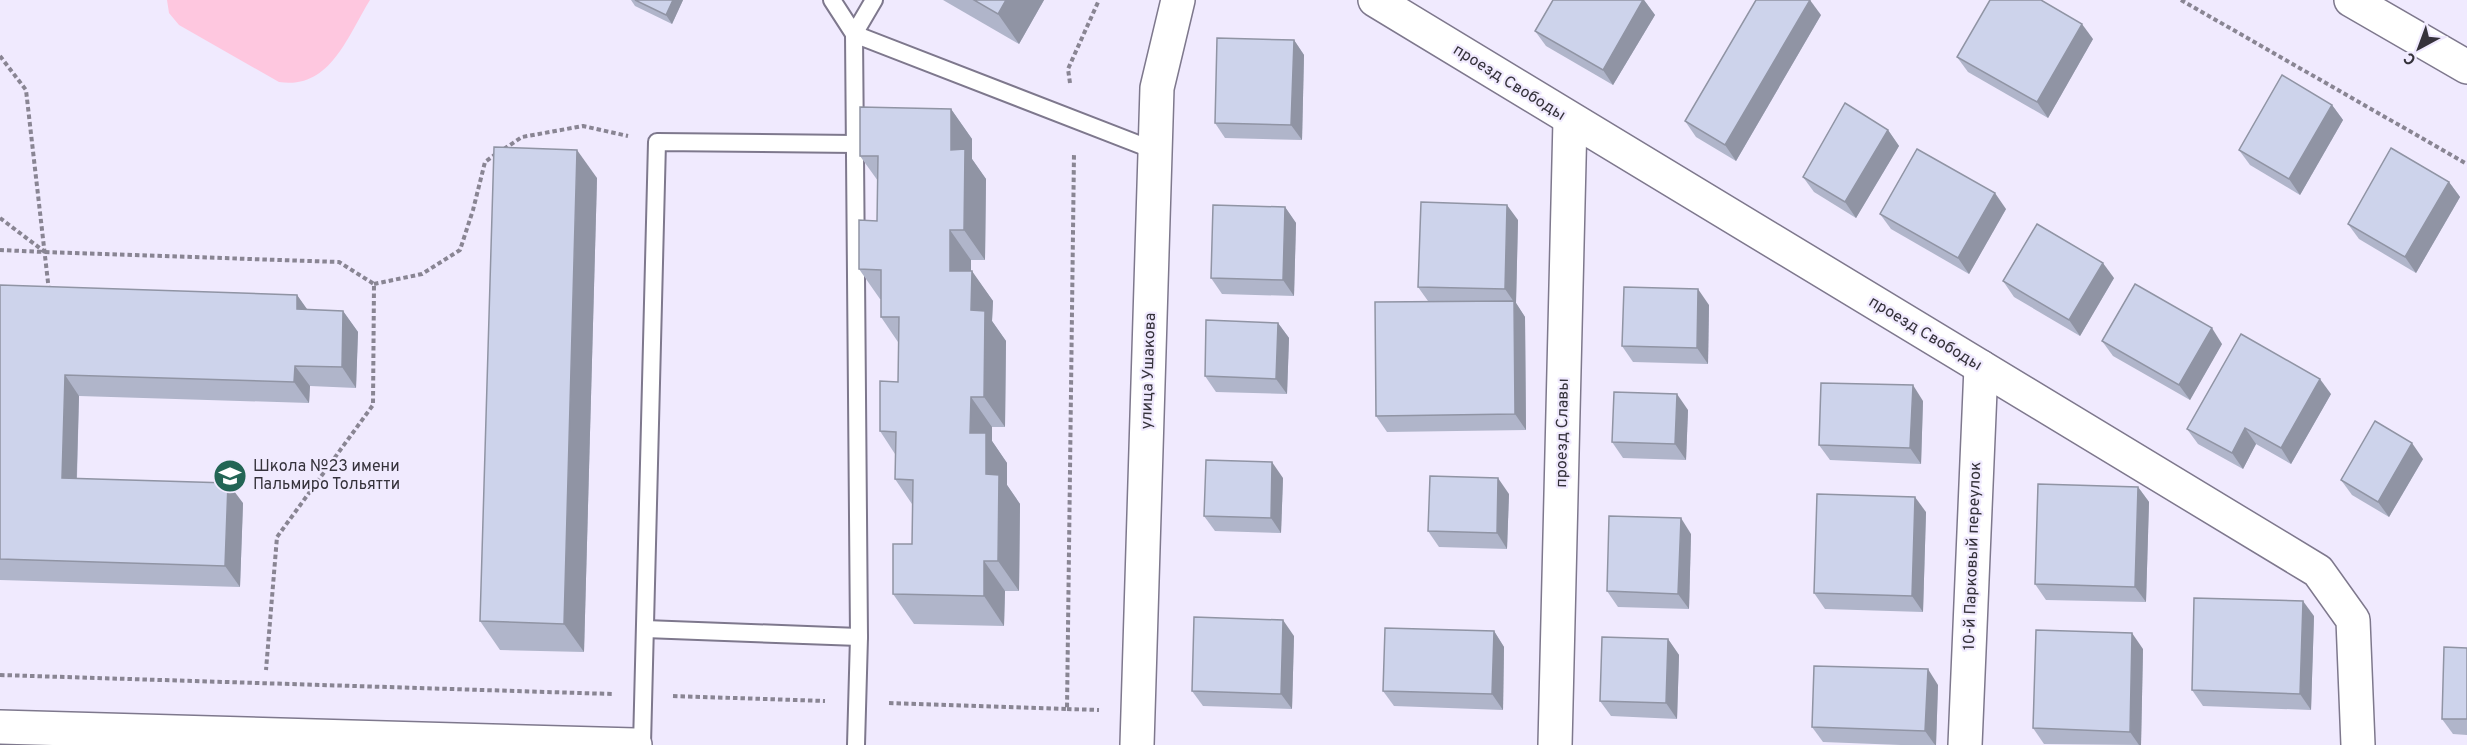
<svg xmlns="http://www.w3.org/2000/svg" width="2467" height="745" viewBox="0 0 2467 745" font-family="Overpass,sans-serif">
	<style>
		.green { fill: #fec7df }
		.lines { fill: none; stroke-linecap: round; stroke-linejoin: round }
		.service-casing { stroke: #7e788d; stroke-width: 20 }
		.minor-casing { stroke: #7e788d; stroke-width: 36 }
		.tertiary-casing { stroke: #7e788d; stroke-width: 36 }
		.secondary-casing { stroke: #7e788d; stroke-width: 36 }
		.path { stroke: #898593; stroke-width: 4; stroke-dasharray: 4.5 3; stroke-linecap: butt }
		.service { stroke: #fff; stroke-width: 16 }
		.minor { stroke: #fff; stroke-width: 33 }
		.tertiary { stroke: #fff; stroke-width: 33 }
		.secondary { stroke: #fff; stroke-width: 33 }
		.wall { fill: #b0b5ca }
		.shaded-wall { fill: #9094a4 }
		.building { fill: #cdd3eb; stroke: #9094a4; stroke-width: 1.5 }
		.labels { text-anchor: middle; dominant-baseline: central; stroke-width: 4.5; stroke-linejoin: round; paint-order: stroke }
		.street-label { font-size: 16px; fill: #35323b; stroke: #f0eafe }
		.poi-label { font-size: 16px; fill: #35323b; stroke: #f0eafe; text-anchor: start }
	</style>
	<rect width="100%" height="100%" fill="#f0eafe"/>
	<!-- green -->
	<path class="green" d="M167,0h203c-23,37 -40,90 -91,82l-100,-57 -10,-12z"/>
	<g class="lines">
		<defs>
			<g id="service">
				<path d="M832,0l22,34 20,-34"/>
				<path d="M645,629l214,8"/>
				<path d="M642,745l15,-603 198,2"/>
				<path d="M856,745l3,-108 -5,-603 302,117"/>
			</g>
			<g id="minor">
				<path d="M1375,0l943,571 35,49 5,125"/>
				<path d="M0,727l635,18"/>
				<path d="M1555,745l15,-625"/>
				<path d="M1965,745l16,-378"/>
			</g>
			<path id="tertiary" d="M1137,745l20,-657 21,-88"/>
			<path id="secondary" d="M2351,0l116,67"/>
		</defs>
		<!-- service casing -->
		<use href="#service" class="service-casing"/>
		<!-- minor casing -->
		<use href="#minor" class="minor-casing"/>
		<!-- tertiary casing -->
		<use href="#tertiary" class="tertiary-casing"/>
		<!-- secondary casing -->
		<use href="#secondary" class="secondary-casing"/>
		<!-- path -->
		<g class="path">
			<path d="M2181,0l286,164"/>
			<path d="M0,56l26,34 23,201"/>
			<path d="M1070,83l-2,-14 31,-69"/>
			<path d="M504,149l18,-12 61,-11 45,10"/>
			<path d="M0,218l45,34 -45,-2"/>
			<path d="M45,252l294,10 35,22 -1,121 -96,132 -11,133"/>
			<path d="M374,284l48,-10 38,-24 13,-40 12,-48 12,-9"/>
			<path d="M0,675l612,19"/>
			<path d="M673,696l152,5"/>
			<path d="M889,703l178,6 7,-556"/>
			<path d="M1067,709l32,1"/>
		</g>
		<!-- service -->
		<use href="#service" class="service"/>
		<!-- minor -->
		<use href="#minor" class="minor"/>
		<!-- tertiary -->
		<use href="#tertiary" class="tertiary"/>
		<!-- secondary -->
		<use href="#secondary" class="secondary"/>
	</g>
	<!-- wall -->
	<g class="wall">
		<path d="M631,0h52l-11,24 -37,-18z"/>
		<path d="M943,0h101l-25,44z"/>
		<path d="M1553,0h91l11,15 -42,70 -67,-39 -11,-15z"/>
		<path d="M1821,15l-85,146 -40,-24 -11,-16z"/>
		<path d="M2093,39l-45,79 -80,-46 -11,-15z"/>
		<path d="M1294,40l10,15 -2,85 -77,-2 -10,-15z"/>
		<path d="M2332,105l11,15 -43,75 -50,-30 -11,-15z"/>
		<path d="M951,109l21,30v20l14,20 -1,81h-14v11l22,30 -1,20 14,20 -1,86h-13v14l15,22v22l13,19 -1,87h-14l-1,35 -90,-2 -21,-30 19,-50v-40l-17,-25v-25l-15,-23 18,-49v-40l-17,-25v-18h-1l-21,-30 18,-48 1,-40 -18,-25z"/>
		<path d="M1888,130l11,16 -43,72 -42,-26 -11,-15z"/>
		<path d="M597,178l-13,474 -84,-2 -20,-29z"/>
		<path d="M2449,182l11,15 -44,76 -57,-34 -11,-15z"/>
		<path d="M1285,207l11,16 -2,73 -72,-2 -11,-16z"/>
		<path d="M2006,209l-37,65 -78,-45 -11,-15z"/>
		<path d="M1518,220l-2,83 9,14 1,113 -139,2 -11,-16 52,-115 -10,-14z"/>
		<path d="M2114,278l-34,58 -66,-39 -11,-16z"/>
		<path d="M0,285l297,10 10,15 36,1 15,21 -2,56 -46,-2 -1,17 -230,-7 -2,82 166,25 -3,84 -240,-7z"/>
		<path d="M1709,305l-1,59 -75,-2 -11,-16z"/>
		<path d="M1278,323l11,15 -2,56 -71,-2 -11,-16z"/>
		<path d="M2102,341l120,3 -32,56 -77,-44z"/>
		<path d="M2331,394l-40,70 -35,-20 -13,25 -45,-25 -11,-15z"/>
		<path d="M1923,401l-2,63 -91,-4 -11,-15z"/>
		<path d="M1688,410l-2,50 -63,-2 -11,-16z"/>
		<path d="M2423,459l-34,58 -37,-22 -11,-15z"/>
		<path d="M1283,478l-2,55 -66,-2 -11,-15z"/>
		<path d="M2138,487l11,15 -3,100 -100,-2 -11,-16z"/>
		<path d="M1509,494l-2,55 -68,-2 -11,-16z"/>
		<path d="M1926,512l-3,100 -98,-3 -11,-16z"/>
		<path d="M1691,534l-2,75 -71,-2 -11,-16z"/>
		<path d="M2314,616l-3,94 -108,-4 -11,-16z"/>
		<path d="M1494,631l10,16 -1,63 -109,-4 -11,-15z"/>
		<path d="M1294,636l-2,73 -89,-3 -11,-15z"/>
		<path d="M1668,639l11,16 -2,64 -66,-3 -11,-15z"/>
		<path d="M2467,648v87l-14,-1 -11,-15z"/>
		<path d="M2143,649l-2,96 -97,-1 -11,-16z"/>
		<path d="M1938,685l-2,60h-35l-78,-3 -11,-15z"/>
	</g>
	<!-- shaded-wall -->
	<g class="shaded-wall">
		<path d="M673,0h10l-11,24 -6,-9z"/>
		<path d="M1006,0h38l-25,44 -21,-30z"/>
		<path d="M1643,0h1l11,15 -42,70 -10,-15z"/>
		<path d="M1810,0l11,15 -85,146 -11,-16z"/>
		<path d="M2082,24l11,15 -45,79 -11,-16z"/>
		<path d="M1294,40l10,15 -2,85 -11,-15z"/>
		<path d="M2332,105l11,15 -43,75 -11,-16z"/>
		<path d="M951,109l21,30v20l14,20 -1,81 -21,-30 -13,-80z"/>
		<path d="M1888,130l11,16 -43,72 -11,-16z"/>
		<path d="M577,150l20,28 -13,474 -20,-28z"/>
		<path d="M2449,182l11,15 -44,76 -11,-16z"/>
		<path d="M1995,193l11,16 -37,65 -11,-16z"/>
		<path d="M1507,205l11,15 -2,83 9,14 1,113 -11,-16 -1,-112 -9,-13z"/>
		<path d="M1285,207l11,16 -2,73 -11,-16z"/>
		<path d="M950,230l21,30v41l-21,-30z"/>
		<path d="M2103,263l11,15 -34,58 -11,-16z"/>
		<path d="M972,271l21,30 -1,20 14,20 -1,86 -21,-30 -13,-87z"/>
		<path d="M1698,289l11,16 -1,59 -11,-16z"/>
		<path d="M297,295l15,21 -15,-7z"/>
		<path d="M343,311l15,21 -2,56 -14,-21z"/>
		<path d="M1278,323l11,15 -2,56 -11,-15z"/>
		<path d="M2212,328l10,16 -32,56 -11,-15z"/>
		<path d="M295,366l15,20 -1,17 -15,-21z"/>
		<path d="M65,375l14,21 -3,103 -14,-21z"/>
		<path d="M2320,379l11,15 -40,70 -10,-16z"/>
		<path d="M1913,385l10,16 -2,63 -11,-16z"/>
		<path d="M1677,394l11,16 -2,50 -11,-16z"/>
		<path d="M971,397l21,30v14l15,22v22l13,19 -1,87 -21,-30 -12,-87 -16,-41z"/>
		<path d="M2245,428l11,16 -13,25 -11,-16z"/>
		<path d="M2412,443l11,16 -34,58 -11,-15z"/>
		<path d="M1272,462l11,16 -2,55 -10,-15z"/>
		<path d="M1498,478l11,16 -2,55 -10,-16z"/>
		<path d="M228,483l15,20 -3,84 -15,-21z"/>
		<path d="M2138,487l11,15 -3,100 -11,-15z"/>
		<path d="M1915,497l11,15 -3,100 -11,-16z"/>
		<path d="M1681,518l10,16 -2,75 -11,-15z"/>
		<path d="M984,561l21,30 -1,35 -20,-30z"/>
		<path d="M2303,601l11,15 -3,94 -11,-16z"/>
		<path d="M1283,620l11,16 -2,73 -11,-15z"/>
		<path d="M1494,631l10,16 -1,63 -11,-16z"/>
		<path d="M2132,633l11,16 -2,96h-2l-9,-13z"/>
		<path d="M1668,639l11,16 -2,64 -11,-16z"/>
		<path d="M1928,669l10,16 -2,60h-1l-10,-14z"/>
	</g>
	<!-- building -->
	<g class="building">
		<path d="M635,0h38l-7,15z"/>
		<path d="M974,0h32l-8,14z"/>
		<path d="M1553,0h90l-40,70 -68,-39z"/>
		<path d="M1756,0h54l-85,145 -40,-24z"/>
		<path d="M1990,0h51l41,24 -45,78 -80,-45z"/>
		<path d="M1217,38l77,2 -3,85 -76,-2z"/>
		<path d="M2282,75l50,30 -43,74 -50,-29z"/>
		<path d="M1845,103l43,27 -43,72 -42,-25z"/>
		<path d="M860,107l91,2v41l14,-1 -1,81h-14v41h22l-1,39 14,1 -1,86h-13l-1,36h16v41l13,1 -1,86h-14v35l-91,-2v-50h19l1,-64 -18,-1 1,-47 -16,-1v-50l18,1 1,-65h-18v-47l-22,-1v-49l18,1 1,-65h-18z"/>
		<path d="M494,147l83,3 -13,474 -84,-3z"/>
		<path d="M2391,148l58,34 -44,75 -57,-33z"/>
		<path d="M1917,149l78,44 -37,65 -78,-44z"/>
		<path d="M1421,202l86,3 -2,84 -87,-2z"/>
		<path d="M1213,205l72,2 -2,73 -72,-2z"/>
		<path d="M2037,224l66,39 -34,57 -66,-39z"/>
		<path d="M2135,284l77,44 -33,57 -77,-44z"/>
		<path d="M0,285l297,10v14l46,2 -1,56 -47,-1 -1,16 -229,-7 -3,103 166,5 -3,83 -225,-7z"/>
		<path d="M1624,287l74,2 -1,59 -75,-2z"/>
		<path d="M1514,301l1,113 -139,2 -1,-114z"/>
		<path d="M1206,320l72,3 -2,56 -71,-3z"/>
		<path d="M2241,334l79,45 -39,69 -36,-20 -13,25 -45,-24z"/>
		<path d="M1821,383l92,2 -3,63 -91,-3z"/>
		<path d="M1614,392l63,2 -2,50 -63,-2z"/>
		<path d="M2375,421l37,22 -34,59 -37,-22z"/>
		<path d="M1206,460l66,2 -1,56 -67,-2z"/>
		<path d="M1430,476l68,2 -1,55 -69,-2z"/>
		<path d="M2038,484l100,3 -3,100 -100,-3z"/>
		<path d="M1817,494l98,3 -3,99 -98,-3z"/>
		<path d="M1609,516l72,2 -3,76 -71,-3z"/>
		<path d="M2194,598l109,3 -3,93 -108,-4z"/>
		<path d="M1194,617l89,3 -2,74 -89,-3z"/>
		<path d="M1385,628l109,3 -2,63 -109,-3z"/>
		<path d="M2036,630l96,3 -2,99 -97,-4z"/>
		<path d="M1602,637l66,2 -2,64 -66,-2z"/>
		<path d="M2444,647l23,1v71h-25z"/>
		<path d="M1814,666l114,3 -3,62 -113,-4z"/>
	</g>
	<!-- icons -->
	<defs>
		<symbol id="school-disc" viewBox="-11 -11 22 22"><circle r="9.5" fill="#236555" stroke="#f0eafe"/><path d="M0-5L7-2L0 1L-7-2ZM-4 1L0 2.5L4 1V4Q0 6-4 4Z" fill="#fff"/></symbol>
	</defs>
	<g fill-rule="evenodd">
		<use href="#school-disc" x="211" y="457" width="38" height="38"/>
	</g>
	<g class="labels">
		<!-- street labels -->
		<g class="street-label">
			<text transform="translate(1509 83) rotate(32)">проезд Свободы</text>
			<text transform="translate(1925 334) rotate(31)">проезд Свободы</text>
			<text transform="translate(1149 371) rotate(-88)">улица Ушакова</text>
			<text transform="translate(1563 433) rotate(-89)">проезд Славы</text>
			<text transform="translate(1973 556) rotate(-88)">10-й Парковый переулок</text>
		</g>
		<!-- poi labels -->
		<g class="poi-label">
			<text x="253" y="467">Школа №23 имени<tspan x="253" dy="18">Пальмиро Тольятти</tspan></text>
		</g>
	</g>
	<!-- north arrow -->
	<g transform="translate(2419 48) rotate(221)" stroke="#f0eafe" stroke-width="4.5" paint-order="stroke">
	<path d="M0-4.5L10 22L0 15L-10 22Z" fill="#35323b"/>
	<text y="-9" font-size="16" font-weight="bold" text-anchor="middle" fill="#35323b">С</text>
	</g>
</svg>
